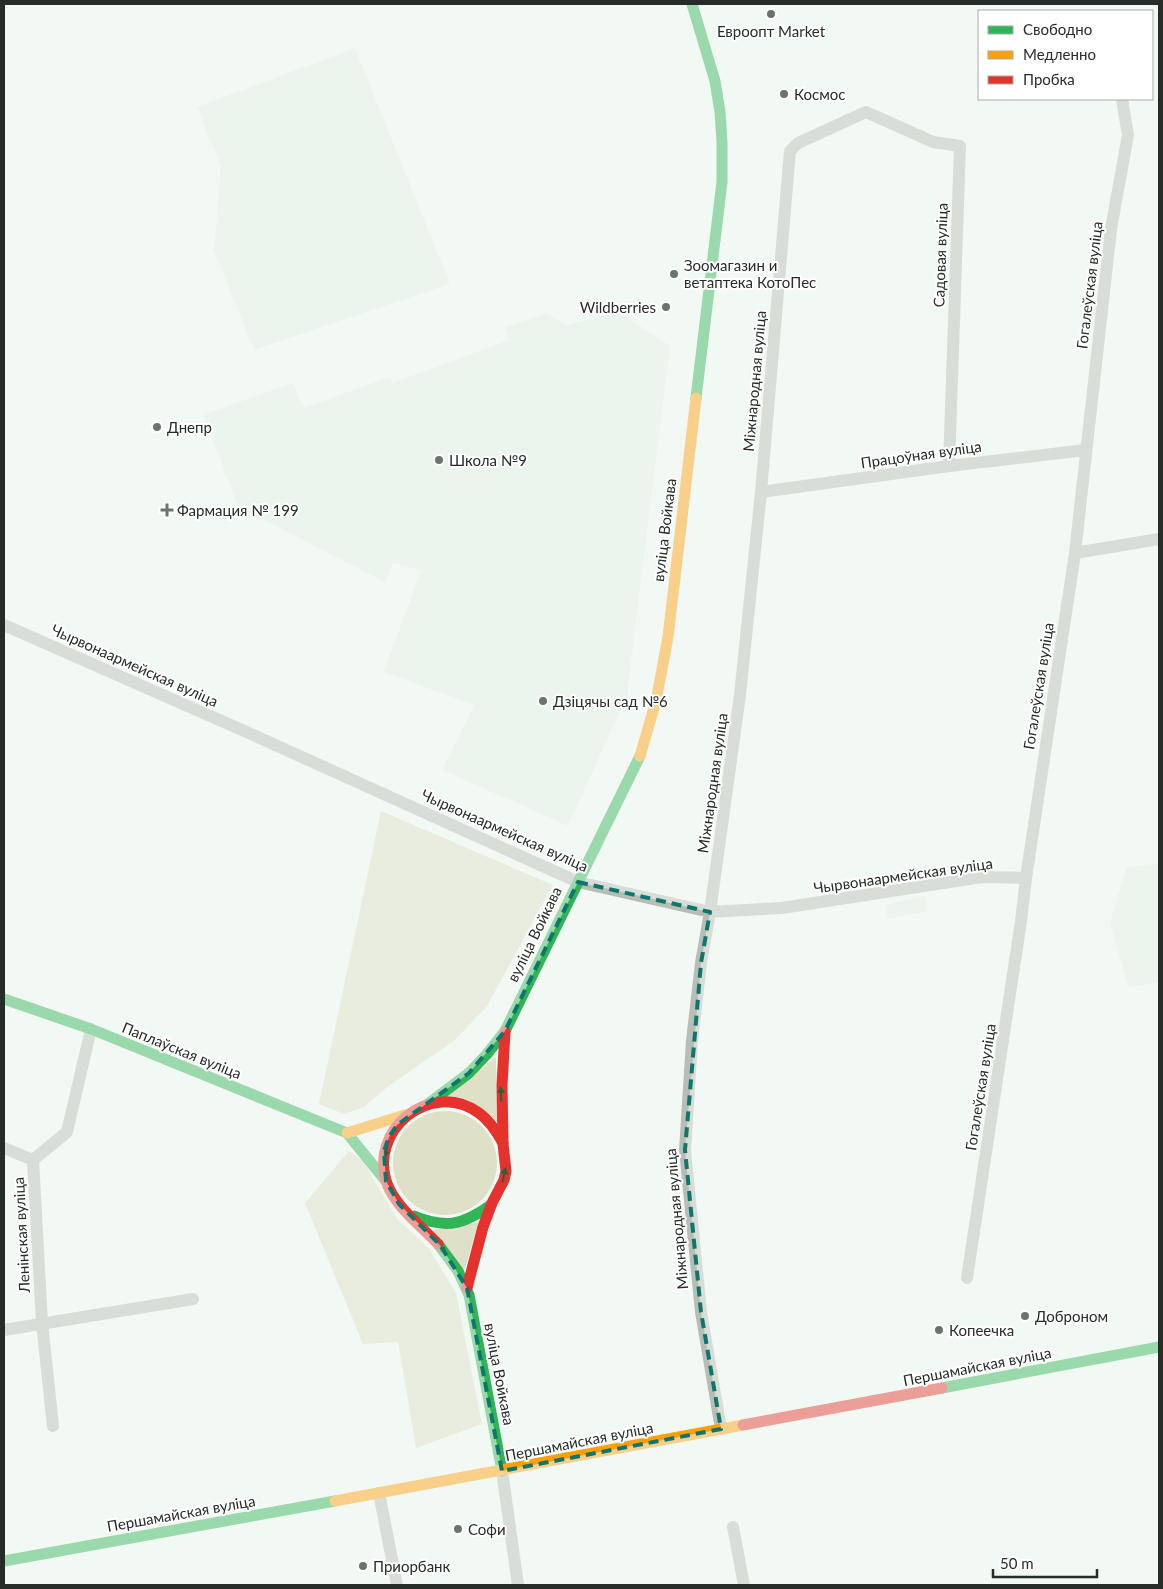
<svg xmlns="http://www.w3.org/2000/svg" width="1163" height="1589" viewBox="0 0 1163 1589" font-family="Lato,sans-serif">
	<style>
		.built { fill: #e3f2e7 }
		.green { fill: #dee1c8 }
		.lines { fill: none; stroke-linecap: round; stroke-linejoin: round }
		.street { stroke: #b8bdb5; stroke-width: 12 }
		.fast { stroke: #30b455; stroke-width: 11 }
		.slow { stroke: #ff9f0a; stroke-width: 11 }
		.jam { stroke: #e5322d; stroke-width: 11 }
		.oneway { fill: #2a623a }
		.marked { fill: none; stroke: #0f766e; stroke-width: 4; stroke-dasharray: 10 6; stroke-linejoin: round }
		.poi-dot { fill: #6d736f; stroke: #fff; stroke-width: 2 }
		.labels { text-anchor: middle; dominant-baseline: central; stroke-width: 4; stroke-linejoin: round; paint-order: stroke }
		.poi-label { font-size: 15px; fill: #262c28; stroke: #fff; text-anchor: start }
		.street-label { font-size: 15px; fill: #262c28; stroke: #fff }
	</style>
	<rect width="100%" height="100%" fill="#f2f8f3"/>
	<!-- built -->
	<g class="built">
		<path d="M355,48l95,236 -196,66 -40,-100 7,-83 -24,-60z"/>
		<path d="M619,312l51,34 -43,350 -59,130 -126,-56 32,-65 -90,-33 37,-102 -28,-7 -8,19 -147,-75 -34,-93 89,-31 10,25 87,-31 2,6 117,-43 -4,-13 42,-14 19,12z"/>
		<path d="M1159,864v118l-30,6 -19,-65 17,-56z"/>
		<path d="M925,896l3,15 -40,8 -3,-14z"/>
	</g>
	<!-- green -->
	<g class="green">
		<path d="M381,811l172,74 -66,121 -32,34 -68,47 -23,20 -20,7 -25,-10z"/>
		<path d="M496,1057l1,64 -51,-25z"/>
		<circle cx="445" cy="1163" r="52"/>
		<path d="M349,1151l14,10 34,58 32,29 27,45 26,131 -66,24 -18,-106 -35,2 -58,-141z"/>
		<path d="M479,1222l-15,49 -32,-41z"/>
	</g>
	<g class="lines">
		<!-- street -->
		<g class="street">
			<path d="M761,492l188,-26 137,-16"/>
			<path d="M1075,553l84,-14"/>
			<path d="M4,625l247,109 327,148 132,30 72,-4 200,-31 44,1"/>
			<path d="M4,1148l29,12"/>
			<path d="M967,1278l54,-357 5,-43 49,-325 36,-324 17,-94 -6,-36"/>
			<path d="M4,1330l189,-31"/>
			<path d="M53,1426l-11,-103 -9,-163 34,-28 24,-103"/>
			<path d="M721,1429l-20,-117 -16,-162 7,-109 9,-78 9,-51 30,-217 21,-203 29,-341 8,-8 68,-31 67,30 27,4 -11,320"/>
			<path d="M502,1471l16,114"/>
			<path d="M379,1493l18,92"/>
			<path d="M733,1527l11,58"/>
		</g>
		<!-- fast -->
		<g class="fast">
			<path d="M692,4l23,77 5,31 2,30v40l-26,216"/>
			<path d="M4,999l87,30 256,104 38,47"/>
			<path d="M428,1104l41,-31 18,-19 18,-23 135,-275"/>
			<path d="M414,1216c32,13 49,9 77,-11"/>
			<path d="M438,1244l20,27 11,24 33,176"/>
			<path d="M942,1388l217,-41"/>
			<path d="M4,1561l331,-60"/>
		</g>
		<!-- slow -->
		<g class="slow">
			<path d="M640,756l16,-55 12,-64 28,-239"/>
			<path d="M347,1133l58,-18"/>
			<path d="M335,1501l408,-76"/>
		</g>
		<!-- jam -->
		<g class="jam">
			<path d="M438,1244c-17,-18 -40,-35 -50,-58 -22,-55 43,-108 91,-73 11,8 18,19 24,30"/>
			<path d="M467,1288l16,-61 9,-24 12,-23 2,-9 -3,-27 -1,-59 3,-53"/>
			<path d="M743,1425l199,-37"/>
		</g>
	</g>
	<!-- one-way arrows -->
	<defs><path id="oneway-solid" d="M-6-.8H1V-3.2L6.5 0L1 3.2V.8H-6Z" transform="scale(1.25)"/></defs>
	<g class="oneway">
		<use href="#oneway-solid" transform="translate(501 1094) rotate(-92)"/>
		<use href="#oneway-solid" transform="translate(386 1150) rotate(102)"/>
		<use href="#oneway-solid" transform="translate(504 1175) rotate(-79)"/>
		<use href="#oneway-solid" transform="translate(441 1248) rotate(52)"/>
	</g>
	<!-- marked area -->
	<path d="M0 0H1163V1589H0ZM578,882l132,30 -9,51 -16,187 16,162 20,117 -219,42 -35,-183 -27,-43 -41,-41 -13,-23 -2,-30 5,-14 8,-12 72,-52 36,-42z" fill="#f2f8f3" fill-opacity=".55" fill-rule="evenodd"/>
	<path class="marked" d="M578,882l132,30 -9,51 -16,187 16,162 20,117 -219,42 -35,-183 -27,-43 -41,-41 -13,-23 -2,-30 5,-14 8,-12 72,-52 36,-42z"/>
	<!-- markers -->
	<g class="poi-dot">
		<circle cx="771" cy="14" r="5"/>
		<circle cx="784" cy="94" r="5"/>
		<circle cx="674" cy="274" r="5"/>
		<circle cx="666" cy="307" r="5"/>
		<circle cx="157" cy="427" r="5"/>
		<circle cx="439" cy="460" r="5"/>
		<path d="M164.5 502.5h5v5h5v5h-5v5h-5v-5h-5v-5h5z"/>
		<circle cx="543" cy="701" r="5"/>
		<circle cx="1025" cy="1316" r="5"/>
		<circle cx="939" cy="1330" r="5"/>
		<circle cx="458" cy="1529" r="5"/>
		<circle cx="363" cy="1566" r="5"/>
	</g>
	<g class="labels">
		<!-- poi labels -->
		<g class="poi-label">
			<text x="771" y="31" text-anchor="middle">Евроопт Market</text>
			<text x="794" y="94">Космос</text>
			<text x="684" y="265">Зоомагазин и<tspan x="684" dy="17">ветаптека КотоПес</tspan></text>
			<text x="656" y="307" text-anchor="end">Wildberries</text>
			<text x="167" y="427">Днепр</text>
			<text x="449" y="460">Школа №9</text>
			<text x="177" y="510">Фармация № 199</text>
			<text x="553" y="701">Дзіцячы сад №6</text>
			<text x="1035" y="1316">Доброном</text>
			<text x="949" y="1330">Копеечка</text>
			<text x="468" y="1529">Софи</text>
			<text x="373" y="1566">Приорбанк</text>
		</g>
		<!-- street labels -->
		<g class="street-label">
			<text transform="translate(940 255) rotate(-88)">Садовая вуліца</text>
			<text transform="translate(1089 285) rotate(-83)">Гогалеўская вуліца</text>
			<text transform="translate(754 381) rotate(-85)">Міжнародная вуліца</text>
			<text transform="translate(921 454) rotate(-8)">Працоўная вуліца</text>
			<text transform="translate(664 530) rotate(-83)">вуліца Войкава</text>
			<text transform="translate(135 665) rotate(24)">Чырвонаармейская вуліца</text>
			<text transform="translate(1038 686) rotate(-81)">Гогалеўская вуліца</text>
			<text transform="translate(712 783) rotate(-82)">Міжнародная вуліца</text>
			<text transform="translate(505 830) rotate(24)">Чырвонаармейская вуліца</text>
			<text transform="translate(903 875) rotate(-8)">Чырвонаармейская вуліца</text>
			<text transform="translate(534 934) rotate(-64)">вуліца Войкава</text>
			<text transform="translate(182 1050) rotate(22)">Паплаўская вуліца</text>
			<text transform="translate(980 1087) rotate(-81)">Гогалеўская вуліца</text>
			<text transform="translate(676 1219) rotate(-95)">Міжнародная вуліца</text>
			<text transform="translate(21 1235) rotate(-93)">Ленінская вуліца</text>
			<text transform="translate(977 1366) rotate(-11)">Першамайская вуліца</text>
			<text transform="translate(500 1374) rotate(79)">вуліца Войкава</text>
			<text transform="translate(579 1441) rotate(-11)">Першамайская вуліца</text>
			<text transform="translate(181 1513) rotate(-10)">Першамайская вуліца</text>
		</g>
	</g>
	<!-- border -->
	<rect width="1163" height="1589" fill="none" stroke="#262c28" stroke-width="10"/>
	<!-- legend -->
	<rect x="978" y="10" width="175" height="90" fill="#ffffff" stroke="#a8aba9"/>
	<rect x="988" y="26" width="25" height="8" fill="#30b455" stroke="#a8aba9"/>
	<text x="1023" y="35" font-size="15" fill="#262c28">Свободно</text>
	<rect x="988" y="51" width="25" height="8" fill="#ff9f0a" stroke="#a8aba9"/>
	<text x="1023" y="60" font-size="15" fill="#262c28">Медленно</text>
	<rect x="988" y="76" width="25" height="8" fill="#e5322d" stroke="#a8aba9"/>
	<text x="1023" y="85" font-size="15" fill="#262c28">Пробка</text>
	<!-- scale -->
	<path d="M993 1569v8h104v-8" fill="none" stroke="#262c28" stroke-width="2.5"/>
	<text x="1000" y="1569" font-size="15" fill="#262c28" stroke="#ffffff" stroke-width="4" paint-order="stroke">50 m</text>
</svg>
